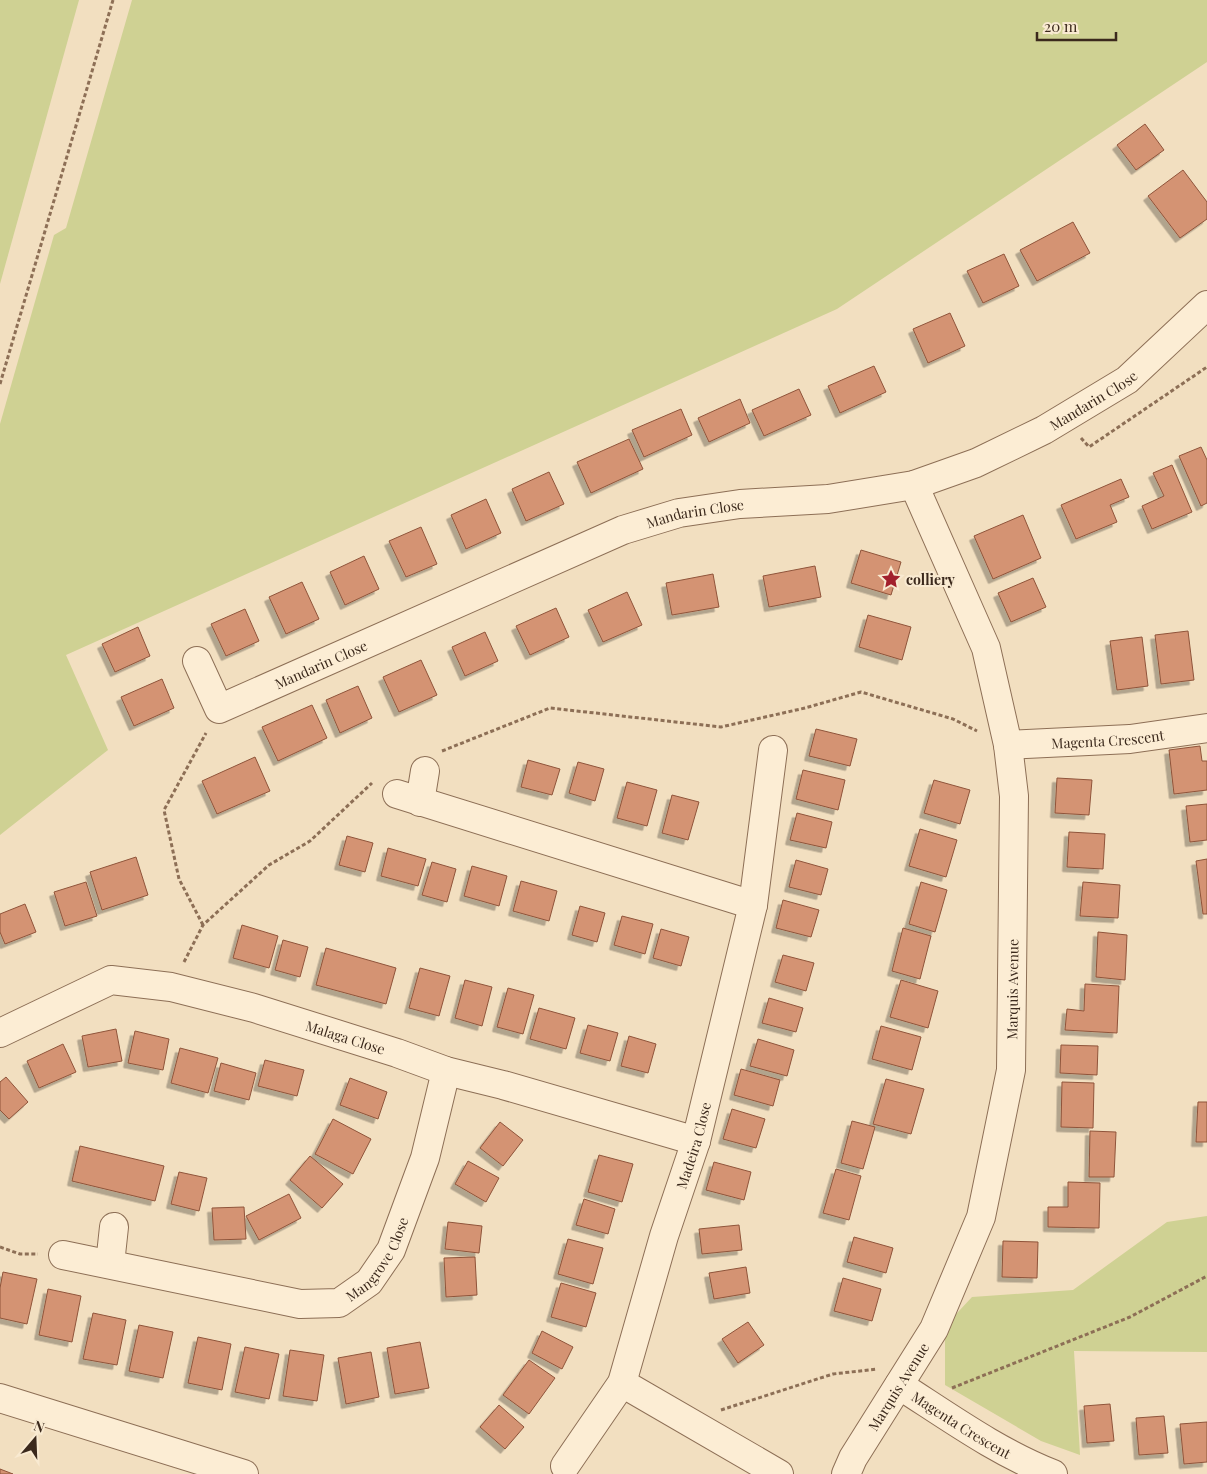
<svg xmlns="http://www.w3.org/2000/svg" width="1207" height="1474" viewBox="0 0 1207 1474" font-family="'Playfair Display',serif">
	<style>
		.green { fill: #cfd193 }
		.building { fill: #d49373; stroke: #8f543a; filter: url(#shadow) }
		.lines { fill: none; stroke-linecap: round; stroke-linejoin: round }
		.minor-casing { stroke: #8d6f56; stroke-width: 30 }
		.path { stroke: #8d6f56; stroke-width: 3; stroke-dasharray: 4 2.5; stroke-linecap: butt }
		.minor { stroke: #fcedd4; stroke-width: 28 }
		.labels { text-anchor: middle; dominant-baseline: central; stroke-width: 4; stroke-linejoin: round; paint-order: stroke }
		.street-label { font-size: 14px; fill: #3b291c; stroke: #f9ead1 }
		.poi-label { font-size: 14px; font-weight: bold; fill: #3b291c; stroke: #f9ead1; text-anchor: start }
	</style>
	<defs>
		<filter id="shadow"><feDropShadow dx="-4.5" dy="4.5" stdDeviation="0" flood-color="#0004"/></filter>
	</defs>
	<rect width="100%" height="100%" fill="#f2dfc0"/>
	<!-- green -->
	<g class="green">
		<path d="M0,0h79l-79,284z"/>
		<path d="M132,0h1075v62l-370,247 -771,346 42,95 -108,85v-411l54,-189 12,-7z"/>
		<path d="M1207,1216v136l-133,-1 6,104 -39,-14 -96,-56v-59l27,-29 101,-7 94,-68z"/>
	</g>
	<!-- building -->
	<g class="building">
		<path d="M1145,124l19,26 -28,20 -19,-25z"/>
		<path d="M1183,170l24,32v17l-27,19 -32,-42z"/>
		<path d="M1073,222l17,31 -53,28 -17,-31z"/>
		<path d="M1004,254l15,32 -36,17 -16,-32z"/>
		<path d="M950,313l15,33 -37,17 -15,-34z"/>
		<path d="M874,366l12,26 -46,21 -12,-27z"/>
		<path d="M799,389l12,26 -47,21 -12,-26z"/>
		<path d="M740,399l10,24 -41,19 -11,-24z"/>
		<path d="M681,409l11,26 -48,22 -12,-27z"/>
		<path d="M629,439l14,30 -52,24 -14,-31z"/>
		<path d="M1201,447l6,13v43l-6,3 -22,-50z"/>
		<path d="M1172,465l20,47 -40,17 -10,-23 22,-10 -11,-23z"/>
		<path d="M549,472l15,32 -38,17 -14,-32z"/>
		<path d="M1121,479l8,18 -19,8 7,17 -41,17 -15,-34z"/>
		<path d="M486,499l15,34 -35,16 -15,-34z"/>
		<path d="M1023,515l18,43 -48,21 -19,-43z"/>
		<path d="M421,527l16,37 -31,13 -17,-36z"/>
		<path d="M861,550l40,12 -10,33 -40,-12z"/>
		<path d="M364,556l15,33 -34,16 -15,-33z"/>
		<path d="M815,566l6,31 -52,10 -6,-31z"/>
		<path d="M713,574l6,33 -47,8 -6,-32z"/>
		<path d="M1033,578l13,29 -35,15 -13,-29z"/>
		<path d="M302,582l17,37 -33,15 -17,-37z"/>
		<path d="M627,592l15,33 -39,17 -15,-32z"/>
		<path d="M556,608l13,29 -39,18 -14,-29z"/>
		<path d="M245,609l14,32 -33,15 -15,-32z"/>
		<path d="M868,615l43,12 -9,33 -43,-13z"/>
		<path d="M138,627l12,29 -35,16 -13,-28z"/>
		<path d="M1188,631l6,49 -33,4 -6,-49z"/>
		<path d="M485,632l13,29 -33,15 -13,-29z"/>
		<path d="M1142,637l6,49 -31,4 -7,-49z"/>
		<path d="M421,660l16,35 -38,17 -16,-35z"/>
		<path d="M162,679l12,29 -40,18 -13,-29z"/>
		<path d="M358,686l14,32 -32,15 -14,-33z"/>
		<path d="M312,705l15,33 -49,23 -16,-34z"/>
		<path d="M816,729l41,10 -7,27 -41,-10z"/>
		<path d="M1200,746l2,15h5v29l-33,4 -5,-44z"/>
		<path d="M255,757l15,34 -53,23 -15,-33z"/>
		<path d="M528,760l32,9 -8,26 -31,-8z"/>
		<path d="M578,762l26,7 -9,32 -26,-8z"/>
		<path d="M803,770l42,10 -7,30 -42,-11z"/>
		<path d="M1057,778l35,2 -3,35 -34,-2z"/>
		<path d="M934,780l36,10 -10,34 -36,-11z"/>
		<path d="M627,782l30,8 -10,36 -30,-8z"/>
		<path d="M672,795l27,7 -11,38 -26,-7z"/>
		<path d="M1207,804v36l-17,2 -4,-36z"/>
		<path d="M797,813l35,9 -6,26 -36,-8z"/>
		<path d="M920,829l37,11 -11,37 -37,-11z"/>
		<path d="M1069,832l36,2 -2,35 -36,-2z"/>
		<path d="M347,836l26,7 -8,29 -26,-7z"/>
		<path d="M388,848l38,11 -8,27 -37,-10z"/>
		<path d="M136,857l12,38 -46,15 -12,-38z"/>
		<path d="M1207,859v55h-4l-7,-53z"/>
		<path d="M796,860l32,9 -7,26 -32,-8z"/>
		<path d="M432,862l24,7 -9,33 -25,-7z"/>
		<path d="M472,866l35,10 -8,30 -35,-10z"/>
		<path d="M521,881l36,10 -8,30 -36,-10z"/>
		<path d="M86,882l11,34 -32,10 -11,-34z"/>
		<path d="M921,882l26,8 -12,42 -26,-8z"/>
		<path d="M1083,882l37,3 -2,33 -38,-2z"/>
		<path d="M783,900l36,10 -8,27 -35,-9z"/>
		<path d="M25,904l11,28 -31,12 -5,-12v-18z"/>
		<path d="M580,906l25,7 -8,29 -25,-7z"/>
		<path d="M622,916l31,8 -8,30 -31,-9z"/>
		<path d="M242,925l36,11 -9,32 -36,-10z"/>
		<path d="M903,928l28,8 -11,43 -28,-8z"/>
		<path d="M661,929l28,8 -8,29 -28,-8z"/>
		<path d="M1098,932l29,3 -2,45 -29,-3z"/>
		<path d="M283,940l25,7 -8,30 -25,-7z"/>
		<path d="M326,948l70,20 -10,36 -70,-19z"/>
		<path d="M783,955l31,8 -8,28 -31,-9z"/>
		<path d="M420,968l30,8 -11,40 -30,-8z"/>
		<path d="M465,980l27,7 -10,39 -27,-8z"/>
		<path d="M901,980l37,11 -10,37 -38,-11z"/>
		<path d="M1085,984l34,2 -2,47 -52,-3 2,-21 17,2z"/>
		<path d="M508,988l26,7 -11,39 -26,-7z"/>
		<path d="M769,998l34,10 -7,24 -34,-9z"/>
		<path d="M539,1008l36,10 -9,31 -36,-10z"/>
		<path d="M588,1025l30,8 -8,28 -30,-8z"/>
		<path d="M881,1026l40,11 -9,33 -40,-11z"/>
		<path d="M116,1029l6,32 -34,6 -6,-31z"/>
		<path d="M135,1031l34,8 -6,31 -35,-7z"/>
		<path d="M629,1036l27,8 -8,29 -27,-7z"/>
		<path d="M758,1039l36,11 -7,26 -37,-10z"/>
		<path d="M63,1044l13,28 -37,16 -12,-27z"/>
		<path d="M1061,1045l37,1 -1,29 -37,-2z"/>
		<path d="M180,1048l38,10 -10,35 -37,-10z"/>
		<path d="M265,1060l39,10 -7,26 -39,-10z"/>
		<path d="M221,1063l35,10 -7,27 -35,-9z"/>
		<path d="M741,1069l39,11 -7,26 -39,-11z"/>
		<path d="M6,1077l22,25 -19,17 -9,-9v-28z"/>
		<path d="M350,1078l37,14 -9,27 -38,-14z"/>
		<path d="M886,1079l38,10 -13,45 -38,-10z"/>
		<path d="M1062,1082l32,1 -1,45 -32,-1z"/>
		<path d="M1198,1102h9v40h-11z"/>
		<path d="M732,1109l33,10 -9,29 -33,-9z"/>
		<path d="M333,1119l38,20 -18,35 -38,-20z"/>
		<path d="M852,1121l23,6 -12,42 -22,-6z"/>
		<path d="M500,1122l23,18 -20,26 -23,-18z"/>
		<path d="M1090,1131l26,1 -2,45h-25z"/>
		<path d="M80,1146l84,20 -9,35 -83,-20z"/>
		<path d="M599,1155l34,9 -11,38 -34,-10z"/>
		<path d="M310,1156l33,28 -21,24 -32,-28z"/>
		<path d="M468,1161l31,17 -13,24 -31,-18z"/>
		<path d="M714,1162l37,10 -7,28 -38,-10z"/>
		<path d="M836,1169l25,7 -12,44 -26,-7z"/>
		<path d="M179,1172l28,6 -8,33 -28,-7z"/>
		<path d="M1068,1182l32,1 -1,45 -51,-1v-20h20z"/>
		<path d="M289,1194l12,24 -42,22 -13,-24z"/>
		<path d="M584,1199l31,10 -7,25 -32,-9z"/>
		<path d="M244,1207l2,32 -32,1 -2,-32z"/>
		<path d="M448,1222l34,4 -3,27 -34,-4z"/>
		<path d="M739,1225l3,25 -40,4 -3,-25z"/>
		<path d="M854,1237l39,11 -7,25 -39,-11z"/>
		<path d="M568,1239l35,9 -10,36 -35,-10z"/>
		<path d="M1003,1241l35,1 -1,36 -35,-1z"/>
		<path d="M475,1257l2,38 -31,2 -2,-39z"/>
		<path d="M746,1267l4,26 -36,6 -5,-26z"/>
		<path d="M3,1272l34,7 -10,45 -27,-6v-30z"/>
		<path d="M843,1278l38,11 -9,32 -38,-10z"/>
		<path d="M561,1283l35,10 -10,34 -35,-10z"/>
		<path d="M48,1289l33,7 -9,46 -33,-7z"/>
		<path d="M93,1313l33,7 -9,45 -34,-6z"/>
		<path d="M748,1322l16,23 -26,18 -16,-24z"/>
		<path d="M139,1325l34,7 -10,46 -34,-7z"/>
		<path d="M542,1331l31,16 -11,22 -30,-16z"/>
		<path d="M198,1337l33,7 -9,46 -34,-7z"/>
		<path d="M420,1342l9,46 -34,6 -8,-46z"/>
		<path d="M245,1347l34,7 -10,45 -34,-7z"/>
		<path d="M290,1350l34,5 -7,46 -34,-5z"/>
		<path d="M371,1352l8,45 -33,7 -8,-46z"/>
		<path d="M529,1360l26,18 -26,36 -26,-19z"/>
		<path d="M1110,1404l4,37 -27,2 -3,-37z"/>
		<path d="M499,1405l25,22 -19,22 -25,-22z"/>
		<path d="M1164,1416l4,37 -29,2 -3,-37z"/>
		<path d="M1207,1422v40l-23,2 -4,-40z"/>
		<path d="M0,1469l13,5h-13z"/>
	</g>
	<g class="lines">
		<defs>
			<g id="minor">
				<path id="s1" d="M197,661l22,48 404,-179 56,-17 61,-9 88,-5 86,-14 62,-22 68,-33 83,-50 80,-75"/>
				<path id="s2" d="M1008,745l122,-6 77,-11"/>
				<path d="M397,794l356,111"/>
				<path d="M420,802l5,-31"/>
				<path id="s3" d="M0,1033l111,-53 60,7 83,21 143,45 49,18 57,14 193,56"/>
				<path id="s4" d="M63,1255l237,49 39,-1 30,-21 22,-32 34,-92 21,-87"/>
				<path d="M110,1264l4,-37"/>
				<path d="M622,1383l157,91"/>
				<path id="s5" d="M899,1385c50,32 98,67 154,89"/>
				<path d="M0,1398l244,76"/>
				<path id="s6" d="M565,1466l57,-83 42,-147 32,-95 57,-236 20,-155"/>
				<path id="s7" d="M846,1474l7,-16 81,-129 47,-112 30,-147 3,-274 -6,-51 -22,-97 -72,-163"/>
			</g>
		</defs>
		<!-- minor casing -->
		<use href="#minor" class="minor-casing"/>
		<!-- path -->
		<g class="path">
			<path d="M0,384l113,-384"/>
			<path d="M1081,438l8,9 118,-80"/>
			<path d="M442,751l108,-43 171,19 84,-19 56,-16 92,27 24,12"/>
			<path d="M203,925l-24,-46 -15,-69 42,-77"/>
			<path d="M184,962l19,-37 66,-60 41,-24 62,-58"/>
			<path d="M0,1247l20,7h18"/>
			<path d="M952,1388l178,-71 77,-41"/>
			<path d="M721,1410l112,-36 44,-5"/>
		</g>
		<!-- minor -->
		<use href="#minor" class="minor"/>
	</g>
	<!-- icons -->
	<defs>
		<symbol id="sight-bare" viewBox="-9 -9 18 18"><path d="M0-6L1.8-2.2L6-1.7L2.9 1.2L3.7 5.4L0 3.3L-3.7 5.4L-2.9 1.2L-6-1.7L-1.8-2.2Z" fill="#a2202c" stroke="#f9ead1" stroke-width="2.5" paint-order="stroke"/></symbol>
	</defs>
	<g fill-rule="evenodd">
		<use href="#sight-bare" x="877" y="565" width="28" height="28"/>
	</g>
	<g class="labels">
		<!-- street labels -->
		<g class="street-label">
			<text stroke="none"><textPath href="#s1" startOffset="989">Mandarin Close</textPath></text>
			<text stroke="none"><textPath href="#s1" startOffset="569">Mandarin Close</textPath></text>
			<text stroke="none"><textPath href="#s1" startOffset="164">Mandarin Close</textPath></text>
			<text stroke="none"><textPath href="#s2" startOffset="100">Magenta Crescent</textPath></text>
			<text stroke="none"><textPath href="#s7" startOffset="522">Marquis Avenue</textPath></text>
			<text stroke="none"><textPath href="#s3" startOffset="365">Malaga Close</textPath></text>
			<text stroke="none"><textPath href="#s6" startOffset="349">Madeira Close</textPath></text>
			<text stroke="none"><textPath href="#s4" startOffset="341">Mangrove Close</textPath></text>
			<text stroke="none"><textPath href="#s7" startOffset="102">Marquis Avenue</textPath></text>
			<text stroke="none"><textPath href="#s5" startOffset="74">Magenta Crescent</textPath></text>
		</g>
		<!-- poi labels -->
		<g class="poi-label">
			<text x="906" y="579">colliery</text>
		</g>
	</g>
	<!-- north arrow -->
	<g transform="translate(35 1439) rotate(19)" stroke="#f9ead1" stroke-width="4" paint-order="stroke">
	<path d="M0-4L9 19L0 12L-9 19Z" fill="#3b291c"/>
	<text y="-8" font-size="14" font-weight="bold" text-anchor="middle" fill="#3b291c">N</text>
	</g>
	<!-- scale -->
	<path d="M1037 32v8h79v-8" fill="none" stroke="#3b291c" stroke-width="2.5"/>
	<text x="1044" y="32" font-size="15" fill="#3b291c" stroke="#f9ead1" stroke-width="4" paint-order="stroke">20 m</text>
</svg>
